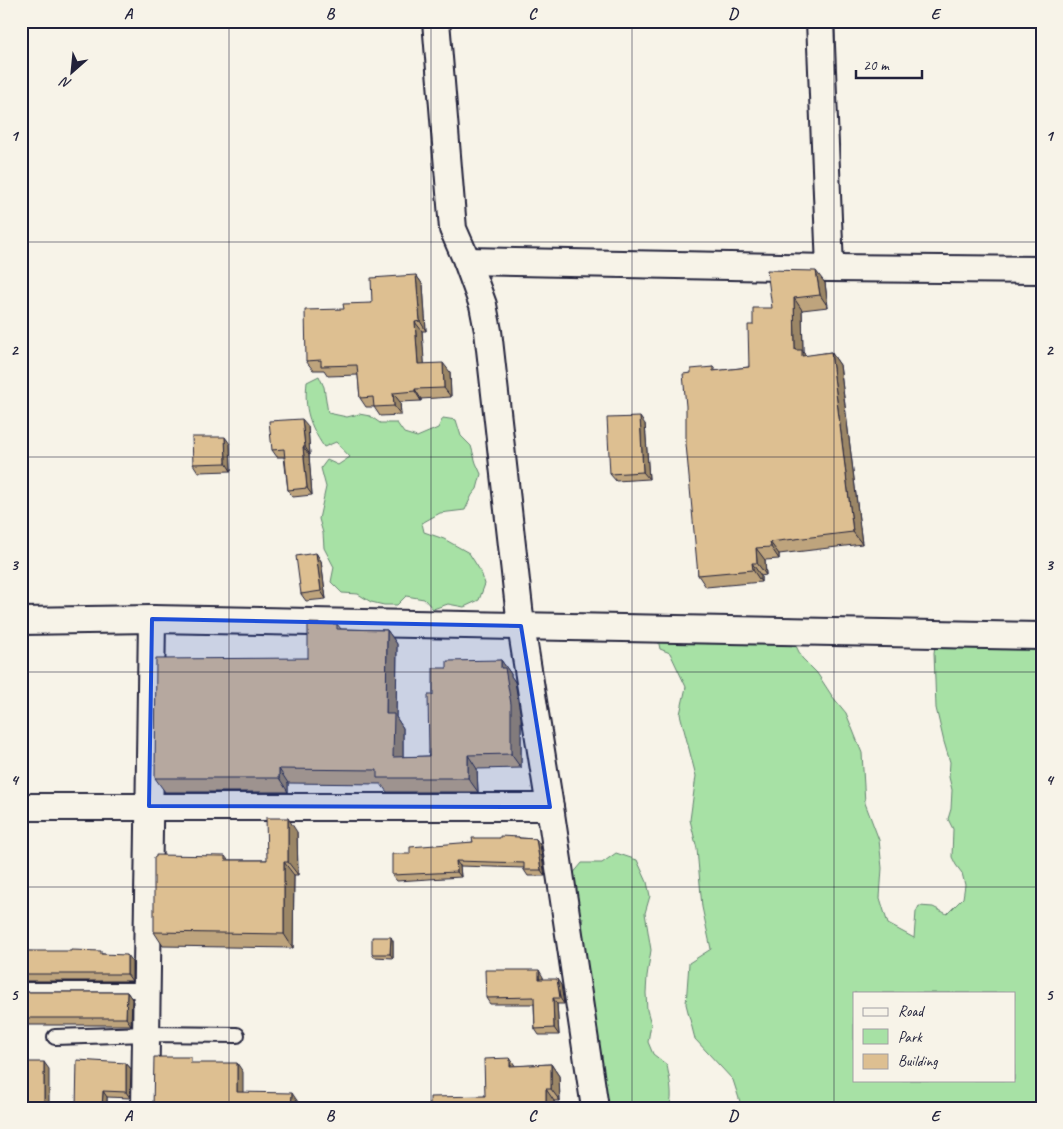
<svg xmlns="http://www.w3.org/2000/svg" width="1063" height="1129" viewBox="0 0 1063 1129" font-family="Caveat,sans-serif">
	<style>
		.green { fill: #a7e1a5; stroke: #648270; fill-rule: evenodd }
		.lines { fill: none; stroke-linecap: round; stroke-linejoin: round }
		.service-casing { stroke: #22223b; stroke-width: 18 }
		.minor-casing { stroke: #22223b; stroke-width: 30 }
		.service { stroke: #f7f3e8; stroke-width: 14 }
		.minor { stroke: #f7f3e8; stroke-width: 26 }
		.wall { fill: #bea47d; stroke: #22223b }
		.shaded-wall { fill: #9b8666; stroke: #22223b }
		.building { fill: #ddbf91; stroke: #22223b }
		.marked { fill: #1d4ed8; fill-opacity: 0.2; stroke: #1d4ed8; stroke-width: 4; stroke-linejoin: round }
		.grid { fill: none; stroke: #22223b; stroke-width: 1; stroke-opacity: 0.55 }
		.neatline { fill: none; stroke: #22223b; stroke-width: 2 }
		.grid-label { font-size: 16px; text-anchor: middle; font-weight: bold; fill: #22223b }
	</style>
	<rect width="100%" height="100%" fill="#f7f3e8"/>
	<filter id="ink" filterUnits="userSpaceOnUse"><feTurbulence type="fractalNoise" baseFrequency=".02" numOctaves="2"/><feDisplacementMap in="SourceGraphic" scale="10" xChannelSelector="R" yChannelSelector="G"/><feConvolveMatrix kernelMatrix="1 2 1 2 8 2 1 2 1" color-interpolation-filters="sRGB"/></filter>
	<g filter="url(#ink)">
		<!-- green -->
		<g class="green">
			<path d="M319,376l5,11 4,26 19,4 12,-3 11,2 10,7h17l7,10 13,4 21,-9 5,-10 13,2 5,16 10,10 5,17 5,11 -4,15 -5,6 -7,15 -25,3 -18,10 2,9 20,7 25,14 12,19 4,12 -6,16 -15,7 -16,-3 -15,5 -9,-10 -18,-3 -9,9h-13l-13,-3 -13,-8 -16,-1 -11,-11 3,-15 -10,-19 -1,-15 -4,-14 7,-32 -5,-19 6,-8 11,5 12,-8 -14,-15 -12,5c-15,-23 -20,-38 -17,-65z"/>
			<path d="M657,635l135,3 10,20 15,15 15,23 14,17 16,40 3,50 14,37 3,28 -2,30 8,26 26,14 2,-26 3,-6 14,1 14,7 16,-16 2,-13 -3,-12 -6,-8 -4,-8 1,-28 -5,-10 3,-10 1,-19 -3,-13 1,-15 -6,-20 -8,-34 -2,-55 1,-8 107,-1v464h-300l-9,-28 -38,-41 -9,-35 3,-41 22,-14 -9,-42 -5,-58 -7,-29 6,-44 -16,-62 6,-27 -16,-34 -10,-4zM854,993h160v87h-160z"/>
			<path d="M616,853l21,7 10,22 3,14 -5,17 6,37 -4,26 -1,17 1,17 4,14 -3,18 5,12 14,11c2,12 7,32 2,43h-66l-7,-26 7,-14 -4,-11 -19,-126 3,-13 -10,-6 -6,-31 15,-18h20z"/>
		</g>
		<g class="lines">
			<defs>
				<g id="service">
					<path d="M21,990h125"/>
					<path d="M55,1037l91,-3 91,1"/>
				</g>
				<g id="minor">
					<path d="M436,21l17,208 14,32 16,44 5,26 33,295 29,181 45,301"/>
					<path d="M820,21l10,247"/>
					<path d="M467,261l363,7 212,2"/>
					<path d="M21,621l131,-2 890,17"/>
					<path d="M21,807h529"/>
					<path d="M145,1108l7,-489"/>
				</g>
			</defs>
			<!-- service casing -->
			<use href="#service" class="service-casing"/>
			<!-- minor casing -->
			<use href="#minor" class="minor-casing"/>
			<!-- service -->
			<use href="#service" class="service"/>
			<!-- minor -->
			<use href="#minor" class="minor"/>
		</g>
		<!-- wall -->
		<g class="wall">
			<path d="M416,275l7,10 3,46h-4l2,33 26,8 1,25 -30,2v2l-21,1 1,13 -21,1 -6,-9h-8l-6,-9 -2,-23 -30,1 -4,-6h-11l-7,-9 38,-52 28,-6z"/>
			<path d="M825,283l3,24 -26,3 1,42 3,4 25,-4 9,13 22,179 -83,10v5l-14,1 1,15 -5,1v6l-55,5 -8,-12 -7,-202 22,-6 3,4 33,-4 4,-42 19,-17z"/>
			<path d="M645,424l4,55 -33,2 -6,-7z"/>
			<path d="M308,426l2,29h-1l3,40 -19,2 -5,-7 -4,-33h-7l-5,-7z"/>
			<path d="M230,444l1,27 -33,1 -5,-8z"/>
			<path d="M316,553l5,8 5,38 -20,2 -5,-7z"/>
			<path d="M337,624l4,5 46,1 10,14 -1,73 7,11v29l26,-1 4,-61 14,-27 54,-8 10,14v2l4,6 6,36v50l-44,1 1,23h-91l-6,-8 -93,-1v9h-123l-10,-14 153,-120z"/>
			<path d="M297,832l1,43h-4l-1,73 -130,-2 -9,-14 71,-76 3,4h39z"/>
			<path d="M519,837l1,1 16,1 4,6 5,31h-17l-4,-6v-2l-64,-2 1,11 -64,4 -5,-6 18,-21 63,-12z"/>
			<path d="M393,941v17l-19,-1 -2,-3z"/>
			<path d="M21,951l83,3 28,8v19h-111z"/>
			<path d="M543,977v2l18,6 3,19h-7l2,31h-20l-4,-6 -1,-25h-44l-4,-6z"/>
			<path d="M21,992h106l5,7 -1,26h-110z"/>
			<path d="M126,1063l5,6 -1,29 -23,-1v11h-31z"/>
			<path d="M551,1064l8,12 1,25h-6v7h-124l55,-12 30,-30z"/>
		</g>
		<!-- shaded-wall -->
		<g class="shaded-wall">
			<path d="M816,271l9,12 3,24 -8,-12z"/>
			<path d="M416,275l7,10 3,46 -6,-10z"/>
			<path d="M794,298l8,12 1,42 7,10 -15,-12z"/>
			<path d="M415,322l7,9 3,43 -7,-10z"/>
			<path d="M831,352l9,13 22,179 -9,-12z"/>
			<path d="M443,363l7,9 1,25 -7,-9z"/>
			<path d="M415,389l6,10v2l-6,-10z"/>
			<path d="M393,393l7,9 1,13 -7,-9z"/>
			<path d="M640,417l5,7 4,55 -6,-7z"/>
			<path d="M302,419l6,7 2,29 -5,-8z"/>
			<path d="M225,437l5,7 1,27 -5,-8z"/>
			<path d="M303,447l6,8 3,40 -5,-7z"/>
			<path d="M770,542l9,12v5l-8,-12z"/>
			<path d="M756,548l9,12 1,15 -9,-12z"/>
			<path d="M316,553l5,8 5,38 -5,-8z"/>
			<path d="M752,563l9,13v6l-8,-12z"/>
			<path d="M387,630l10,14 -1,73 7,11v43l-10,-14 -7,-43z"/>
			<path d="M501,660l10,14v2l4,6 6,36v50l-10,-14 -10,-86z"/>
			<path d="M468,755l9,14 1,23 -10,-14z"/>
			<path d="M279,769l9,14v9l-9,-14z"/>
			<path d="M288,818l9,14 1,43 -10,-13z"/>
			<path d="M536,839l4,6 5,31 -4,-6z"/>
			<path d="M456,861l4,5 1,11 -4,-5z"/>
			<path d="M284,862l10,13 -1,73 -9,-14z"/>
			<path d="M391,937l2,4v17l-3,-4z"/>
			<path d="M127,955l5,7v19l-5,-7z"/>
			<path d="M539,970l4,7v8l-4,-6z"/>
			<path d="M557,979l4,6 3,19 -4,-6z"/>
			<path d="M127,992l5,7 -1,26 -5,-7z"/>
			<path d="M553,998l4,6 2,31 -5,-7z"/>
			<path d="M510,1058l8,12 -8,-4z"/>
			<path d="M44,1062l5,7v39h-5z"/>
			<path d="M126,1063l5,6 -1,29 -4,-6z"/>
			<path d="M237,1063l6,9v29l-6,-9z"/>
			<path d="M551,1064l8,12 1,25 -9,-12z"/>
			<path d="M546,1089l8,12v7h-8z"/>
			<path d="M103,1091l4,6v11h-5z"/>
			<path d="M292,1093l6,9v6h-7z"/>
		</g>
		<!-- building -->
		<g class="building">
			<path d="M767,270l49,1 4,24 -26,3 1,52h7v6l29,-4 22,180 -83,10 1,5 -15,1 1,15h-5l1,7 -55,5 -12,-131v-38l-3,-32 8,-1v-4l22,-2v4l36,-4 -1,-42h5v-17h19z"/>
			<path d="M416,275l4,46 -5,1 3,42 25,-1 1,25 -29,1v2l-22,2 1,13 -20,1 -1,-10 -13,1 -3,-33 -36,1v-6l-15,1 -1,-51 39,-1 -1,-5 29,-1 -1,-25z"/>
			<path d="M640,417l3,55 -33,2 -3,-56z"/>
			<path d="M302,419l3,28h-2l4,41 -19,2 -4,-41 -12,1 -3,-29z"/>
			<path d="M192,437h33l1,26 -33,1z"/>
			<path d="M316,553l5,38 -20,3 -5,-38z"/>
			<path d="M308,623l29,1v5l50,1 -1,84h8l-1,43 36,-1 -1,-61h5v-27h14v-7l54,-1v8h4l6,36v50l-43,1v23h-91v-8l-98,-1v9h-124l1,-119 152,-1z"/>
			<path d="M266,818h22v44h-4v72l-130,-2v-75h2v-2l69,1v4h42z"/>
			<path d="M500,836l19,1v1l17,1 5,31h-17v-7l-68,-2 1,11 -65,3v-21h18v-7l63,-5 -1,-4h28z"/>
			<path d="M372,937h19l-1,17h-18z"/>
			<path d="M71,950l30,1v3l26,1v19h-106v-23h50z"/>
			<path d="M485,970h54v9h18l3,19h-7l1,30 -19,1 -1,-32 -48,1z"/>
			<path d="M21,992h106l-1,26h-105z"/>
			<path d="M154,1057h37v6h46v29l55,1 -1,15h-138z"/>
			<path d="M510,1058v8l41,-2v25h-5v19h-116v-11l55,-1 -1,-37z"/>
			<path d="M77,1060l49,3v29l-23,-1 -1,17h-26z"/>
			<rect x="21" y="1062" width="23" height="46"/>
		</g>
	</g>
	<!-- marked area -->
	<path class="marked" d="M152,619l369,7 29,181 -401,-1z"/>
	<!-- grid -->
	<path class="grid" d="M229,21v1087M431,21v1087M632,21v1087M834,21v1087M21,242h1021M21,457h1021M21,672h1021M21,887h1021"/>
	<!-- margin -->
	<rect width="1063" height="1129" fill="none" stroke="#f7f3e8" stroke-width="55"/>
	<!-- legend -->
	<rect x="853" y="992" width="162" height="90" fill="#f7f3e8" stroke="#a29fa3"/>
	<rect x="863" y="1008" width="25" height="8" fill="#f7f3e8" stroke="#a29fa3"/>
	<text x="898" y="1016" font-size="15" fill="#22223b">Road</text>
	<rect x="863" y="1029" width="25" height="15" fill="#a7e1a5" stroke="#a29fa3"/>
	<text x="898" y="1042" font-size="15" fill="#22223b">Park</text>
	<rect x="863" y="1054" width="25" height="15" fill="#ddbf91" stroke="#a29fa3"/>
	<text x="898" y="1066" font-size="15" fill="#22223b">Building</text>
	<!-- north arrow -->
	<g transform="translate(72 72) rotate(207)" stroke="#f7f3e8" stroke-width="4" paint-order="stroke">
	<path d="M0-4L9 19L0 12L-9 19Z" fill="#22223b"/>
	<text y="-8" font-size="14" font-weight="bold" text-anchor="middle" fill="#22223b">N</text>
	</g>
	<!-- scale -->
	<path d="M856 70v8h66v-8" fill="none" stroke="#22223b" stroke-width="2.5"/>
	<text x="863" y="70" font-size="15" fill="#22223b" stroke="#f7f3e8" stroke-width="4" paint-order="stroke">20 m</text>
	<rect x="28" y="28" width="1008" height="1074" class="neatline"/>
	<g class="grid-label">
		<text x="128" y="19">A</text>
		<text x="330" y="19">B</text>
		<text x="532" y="19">C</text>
		<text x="733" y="19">D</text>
		<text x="935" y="19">E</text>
		<text x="14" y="141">1</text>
		<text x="1049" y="141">1</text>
		<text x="14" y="355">2</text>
		<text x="1049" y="355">2</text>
		<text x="14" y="570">3</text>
		<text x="1049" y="570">3</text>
		<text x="14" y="785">4</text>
		<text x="1049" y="785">4</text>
		<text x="14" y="1000">5</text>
		<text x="1049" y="1000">5</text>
		<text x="128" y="1121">A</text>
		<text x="330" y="1121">B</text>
		<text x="532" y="1121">C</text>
		<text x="733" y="1121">D</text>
		<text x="935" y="1121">E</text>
	</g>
</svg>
